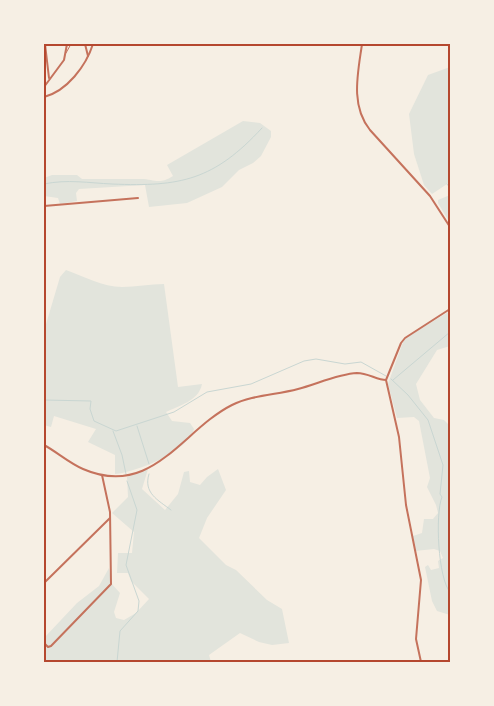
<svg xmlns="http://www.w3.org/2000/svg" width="494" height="706" viewBox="0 0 494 706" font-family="Signika,sans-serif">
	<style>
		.green { fill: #e2e4dc }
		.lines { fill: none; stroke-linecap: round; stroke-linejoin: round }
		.stream { stroke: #c9d6d2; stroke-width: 1 }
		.pedestrian { stroke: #c5725c; stroke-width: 1 }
		.minor { stroke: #c5725c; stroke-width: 2 }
		.tertiary { stroke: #c5725c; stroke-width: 2 }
		.neatline { fill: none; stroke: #b5482f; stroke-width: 2 }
	</style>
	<rect width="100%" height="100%" fill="#f6efe4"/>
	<!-- green -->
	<g class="green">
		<path d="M450,67v115l-18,12 -8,-9 -10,-31 -5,-40 19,-39z"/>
		<path d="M243,121l17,2 11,8v6l-10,19 -8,7 -14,7 -17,17 -35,16 -38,4 -4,-22 -66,4 -3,4 1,8 -17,3 -2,-6 -14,-2v-18l8,-3h25l5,4c19,0 38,0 57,0 14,-1 19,7 34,-3l-6,-11z"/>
		<path d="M450,195v28l-12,-20v-3z"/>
		<path d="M66,270c17,6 37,17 56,17 14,0 28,-3 42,-3l14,103 24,-3c-3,17 -24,22 -36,28l6,9 18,2 4,6c-7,23 -57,43 -79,45v-19l-27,-13 8,-13 -42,-13 -3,11 -7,-2v-94l16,-54z"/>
		<path d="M450,311v35l-13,4 -21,34 4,16 14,18 10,2 6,6v189l-13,-4 -5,-10 -7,-34 3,-2 3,5 8,-2 -1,-7 5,-3 -3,-7 -6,-2 -19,2 -2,-15 9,-3 2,-14h9l5,-6 -2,-8 -9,-18 3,-9 -11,-57 -5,-4 -17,1 -9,-34 15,-42 4,-5z"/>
		<path d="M148,469l-6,20 23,21 13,-16 6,-22 5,-1 1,11 10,3 7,-8 11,-8 8,21 -19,28 -8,20 27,27 10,5 31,30 15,9 7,34 -17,2 -13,-3 -19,-9 -31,22 2,7h-167v-24l33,-35 22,-17 10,-18 2,15 9,10 -6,19 2,6 8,2 12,-7 13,-14 -18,-18 -3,-8h-11l1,-20h14l2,-21 -22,-19 16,-16 -1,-20z"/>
	</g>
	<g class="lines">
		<!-- stream -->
		<g class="stream">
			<path d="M44,184c23,-5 45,-1 68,0 69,3 102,-4 150,-56"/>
			<path d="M447,184l3,4"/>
			<path d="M391,379l17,16 20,25 15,45 -3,29 2,3c-7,17 -4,82 8,95"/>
			<path d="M393,380l57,-48"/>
			<path d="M44,400l47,1 -1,8 4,12 22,10 58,-19 33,-20 44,-8 53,-23 12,-2 29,5 16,-2 25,14"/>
			<path d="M137,426l12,38"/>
			<path d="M113,431l9,24 4,19"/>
			<path d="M149,474c-6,19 9,26 22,36"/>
			<path d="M117,662l3,-31 18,-20 1,-10 -13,-36 11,-55 -10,-29"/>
		</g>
		<!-- pedestrian -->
		<path class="pedestrian" d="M66,53l5,-9"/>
		<!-- minor -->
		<g class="minor">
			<path d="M45,44l4,34"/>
			<path d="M85,44l3,12"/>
			<path d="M44,87l20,-27 3,-16"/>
			<path d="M44,97c23,-6 42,-31 49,-53"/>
			<path d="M44,206l94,-8"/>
			<path d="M386,380l13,57 7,68 15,75 -5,59 5,23"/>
			<path d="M44,583l66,-65"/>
			<path d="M44,643l4,4 3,-1 60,-62 -1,-72 -8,-37"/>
		</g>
		<!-- tertiary -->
		<g class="tertiary">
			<path d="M362,44c-4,29 -12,61 8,86l60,66 20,31"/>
			<path d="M44,445c13,7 25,18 39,24 69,30 99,-39 149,-64 20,-10 44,-10 66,-16 19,-5 40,-15 59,-16 11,0 20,7 29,7l15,-37 4,-5 45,-29"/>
		</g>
	</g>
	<!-- border -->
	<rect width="494" height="706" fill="none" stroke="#f6efe4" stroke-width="90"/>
	<rect x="45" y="45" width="404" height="616" class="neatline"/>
</svg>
